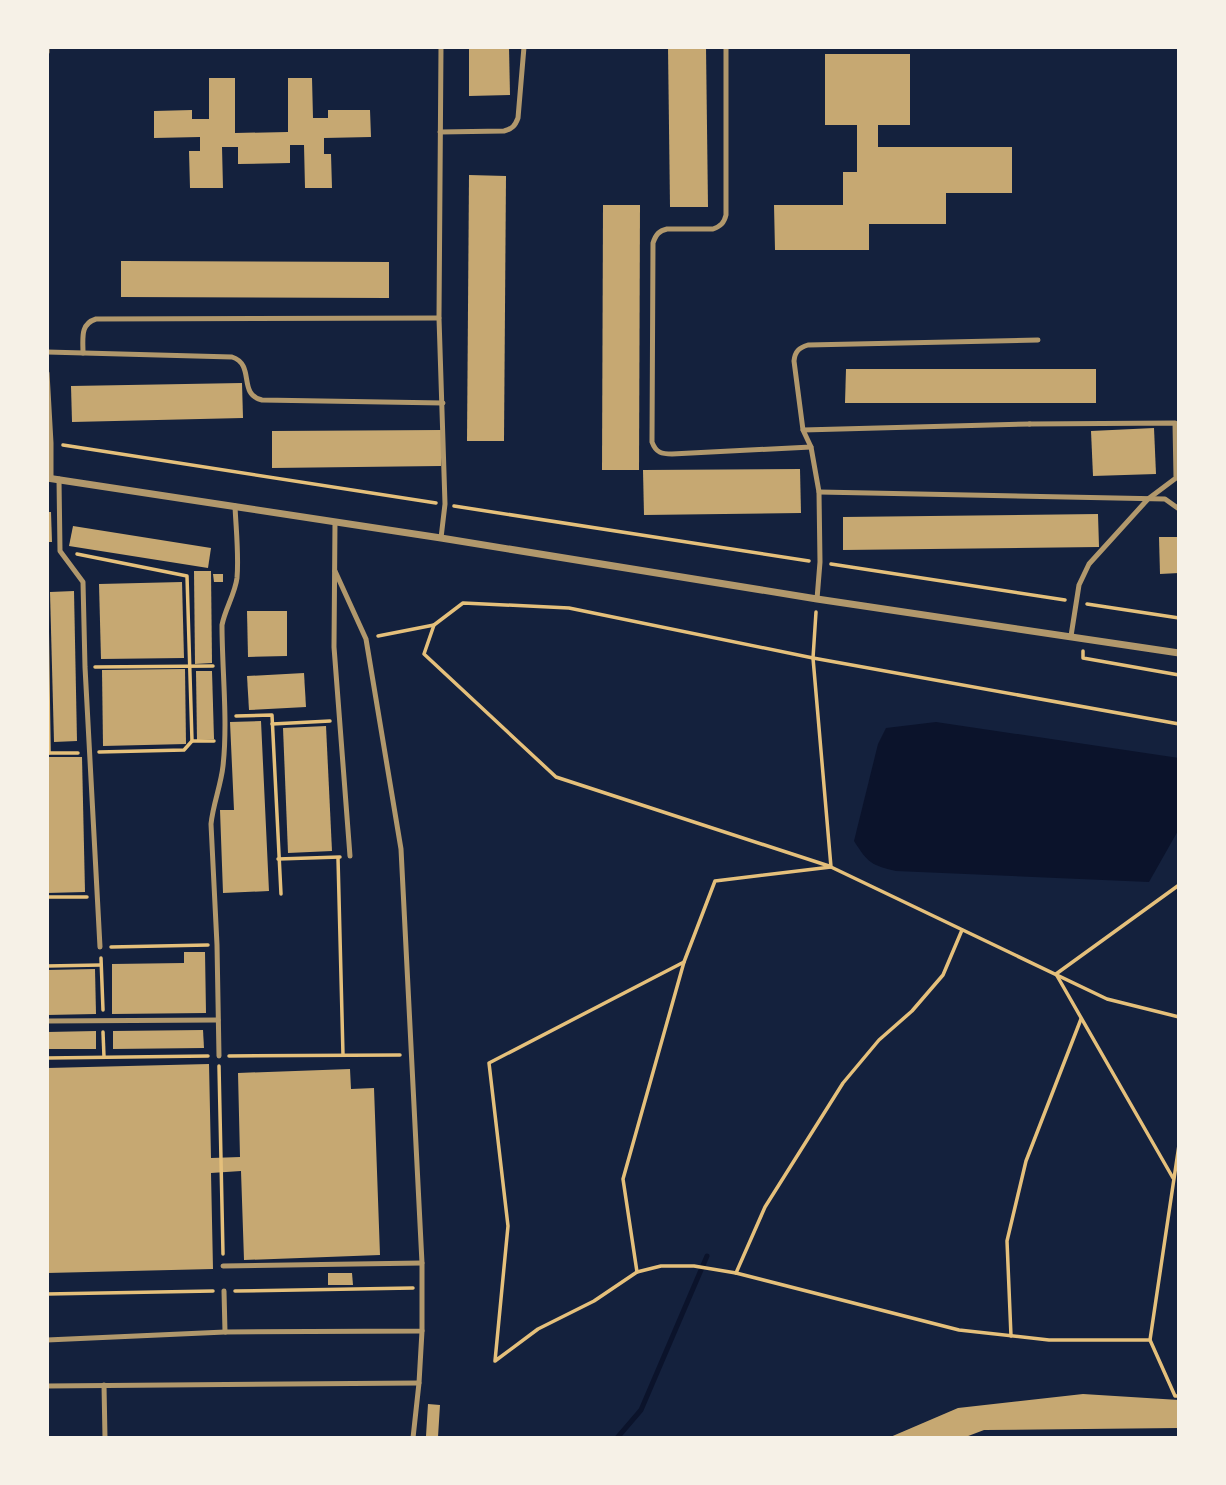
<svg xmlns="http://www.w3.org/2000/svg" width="1226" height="1485" viewBox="0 0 1226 1485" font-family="Manrope,sans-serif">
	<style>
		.water { fill: #0b132b }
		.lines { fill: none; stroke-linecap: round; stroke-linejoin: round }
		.stream { stroke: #0b132b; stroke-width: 5 }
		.building { fill: #c6a872 }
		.path { stroke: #e5c07b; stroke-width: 3.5 }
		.service { stroke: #b1986c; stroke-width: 5 }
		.minor { stroke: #b1986c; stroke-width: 7 }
	</style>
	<rect width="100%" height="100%" fill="#14213d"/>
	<!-- water -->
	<path class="water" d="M936,722l243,36v71l-30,53 -253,-11c-25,-6 -28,-8 -42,-30l24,-97 8,-16z"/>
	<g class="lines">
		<!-- stream -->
		<path class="stream" d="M617,1438l24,-28 66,-154"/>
	</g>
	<!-- building -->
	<g class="building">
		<path d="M469,47h40l1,48 -41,1z"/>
		<path d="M668,47h38l2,160h-38z"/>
		<path d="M825,54h85v71h-32v22h134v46h-66v31h-77v26h-94l-1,-45h69v-33h14v-47h-32z"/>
		<path d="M209,78h26v55l53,-1v-54h24l1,40h15v-8h42l1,27 -47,1v16h7l1,34h-27l-1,-43h-14v18l-52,1v-17h-16l1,41h-33l-1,-37h11v-14l-46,1v-27l38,-1v9h17z"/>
		<path d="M469,175l37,1 -2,265h-37z"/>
		<path d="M603,205h37l-1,265h-37z"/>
		<path d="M121,261l268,1v36l-268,-1z"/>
		<path d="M846,369h250v34h-251z"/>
		<path d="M242,383l1,35 -171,4 -1,-36z"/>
		<path d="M1154,428l2,46 -63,2 -2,-45z"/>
		<path d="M441,430v36l-169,2v-37z"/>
		<path d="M800,469l1,44 -157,2 -1,-45z"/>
		<path d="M47,512h4l1,30h-5z"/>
		<path d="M1098,514l1,33 -256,3v-33z"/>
		<path d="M73,526l138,22 -3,20 -139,-22z"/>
		<path d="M1159,537h20v36l-19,1z"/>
		<path d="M194,571h17l1,92 -17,1z"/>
		<path d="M213,574h10v8h-9z"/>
		<path d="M182,582l2,76 -83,1 -2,-75z"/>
		<path d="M74,591l3,150 -23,1 -4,-150z"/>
		<path d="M247,611h40v45l-39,1z"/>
		<path d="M185,669l1,75 -83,2 -1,-76z"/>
		<path d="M196,671h16l2,68 -17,1z"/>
		<path d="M304,673l2,34 -57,3 -2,-34z"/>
		<path d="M261,721l8,170 -46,2 -3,-83h14l-4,-88z"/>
		<path d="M326,726l6,125 -44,2 -5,-125z"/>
		<path d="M47,757h35l3,135 -38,1z"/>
		<path d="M184,952h21l1,61 -94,1v-50l72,-1z"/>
		<path d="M95,969l1,45 -49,1v-45z"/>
		<path d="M203,1030l1,18 -91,1v-18z"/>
		<path d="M96,1031v18h-49v-17z"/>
		<path d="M209,1064l2,94 29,-1 -2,-84 112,-4 1,20 23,-1 6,167 -136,5 -3,-89 -30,2 2,96 -166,4v-205z"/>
		<path d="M328,1273h24l1,12h-25z"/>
		<path d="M1083,1394l96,6v28l-195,2 -21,8h-75l70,-30z"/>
		<path d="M428,1404l12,1 -2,32 -12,-1z"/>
	</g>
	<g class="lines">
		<!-- path -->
		<g class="path">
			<path d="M63,445l373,58"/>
			<path d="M454,506l355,55"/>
			<path d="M77,554l110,22 5,165 -8,9 -85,2"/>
			<path d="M831,564l234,36"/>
			<path d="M1087,604l92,14"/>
			<path d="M816,612l-3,46 18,209 276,132 72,18"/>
			<path d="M47,614l2,139"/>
			<path d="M378,636l56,-11"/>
			<path d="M1083,651v7l96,17"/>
			<path d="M95,667l118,-1"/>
			<path d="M236,716l36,-1 9,179"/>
			<path d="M272,724l58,-3"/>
			<path d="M192,741h22"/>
			<path d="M47,753h31"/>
			<path d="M338,858l5,197"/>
			<path d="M278,859l62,-2"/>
			<path d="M829,866l-273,-89 -132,-123 10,-29 29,-22 106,5 244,50 366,66"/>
			<path d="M831,867l-116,14 -31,81 -195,101 19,163 -13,135 43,-32 56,-28 43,-29 24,-6h33l42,7 29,-66 78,-124 36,-43 33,-29 31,-36 19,-45"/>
			<path d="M47,897h40"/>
			<path d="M111,947l97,-2"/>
			<path d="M101,958l2,52"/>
			<path d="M47,966l54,-1"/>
			<path d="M103,1032l1,25"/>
			<path d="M229,1056l171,-1"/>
			<path d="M47,1058l161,-2"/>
			<path d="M219,1066l4,188"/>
			<path d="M1179,1145l-29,195 25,56h4"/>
			<path d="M1173,1178l-117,-204 123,-89"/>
			<path d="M637,1272l-14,-93 61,-217"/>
			<path d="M736,1273l223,57 90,10h101"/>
			<path d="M235,1291l178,-3"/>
			<path d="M47,1294l166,-3"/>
			<path d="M1011,1336l-4,-95 19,-80 55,-142"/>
		</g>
		<!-- service -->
		<g class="service">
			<path d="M726,47v168c-2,8 -5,11 -13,14h-46c-8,2 -11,5 -14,14l-1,199c4,11 10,12 20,12l139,-7"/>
			<path d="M47,52v-5"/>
			<path d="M440,132l64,-1c8,-2 11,-5 14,-13l6,-71"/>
			<path d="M47,352l185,5c24,8 5,37 30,43l181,3"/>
			<path d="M83,353c0,-15 -3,-29 13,-34l343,-1"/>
			<path d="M47,373l4,70v35"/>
			<path d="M1029,424l146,-1 1,55 -28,21 -59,65 -10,21 -8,51"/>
			<path d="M803,430l227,-6"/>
			<path d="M59,479l1,72 23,31 2,85 15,280"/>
			<path d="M819,492l346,7 14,10"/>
			<path d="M335,522l-1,125 16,209"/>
			<path d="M441,538l4,-34 -6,-186 2,-271"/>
			<path d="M817,599l3,-37 -1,-70 -8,-45 -8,-17 -9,-69c1,-10 5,-13 14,-16l230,-5"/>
			<path d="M47,1021l171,-1"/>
			<path d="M219,1056l-2,-111 -6,-121c2,-20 10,-39 12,-58 5,-45 -1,-96 -1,-141 3,-16 13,-31 15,-47 2,-23 -1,-49 -2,-72"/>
			<path d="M223,1266l199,-3"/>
			<path d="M224,1291l1,41"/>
			<path d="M47,1340l178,-8 197,-1v-68l-21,-414 -35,-210 -31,-68"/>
			<path d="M104,1385l1,53"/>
			<path d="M47,1386l372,-3"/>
			<path d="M413,1438l6,-55 3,-52"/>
		</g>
		<!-- minor -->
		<path class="minor" d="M47,478l394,60 376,61 362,54"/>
	</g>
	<!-- border -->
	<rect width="1226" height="1485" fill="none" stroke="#f6f1e7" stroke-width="98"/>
</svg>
